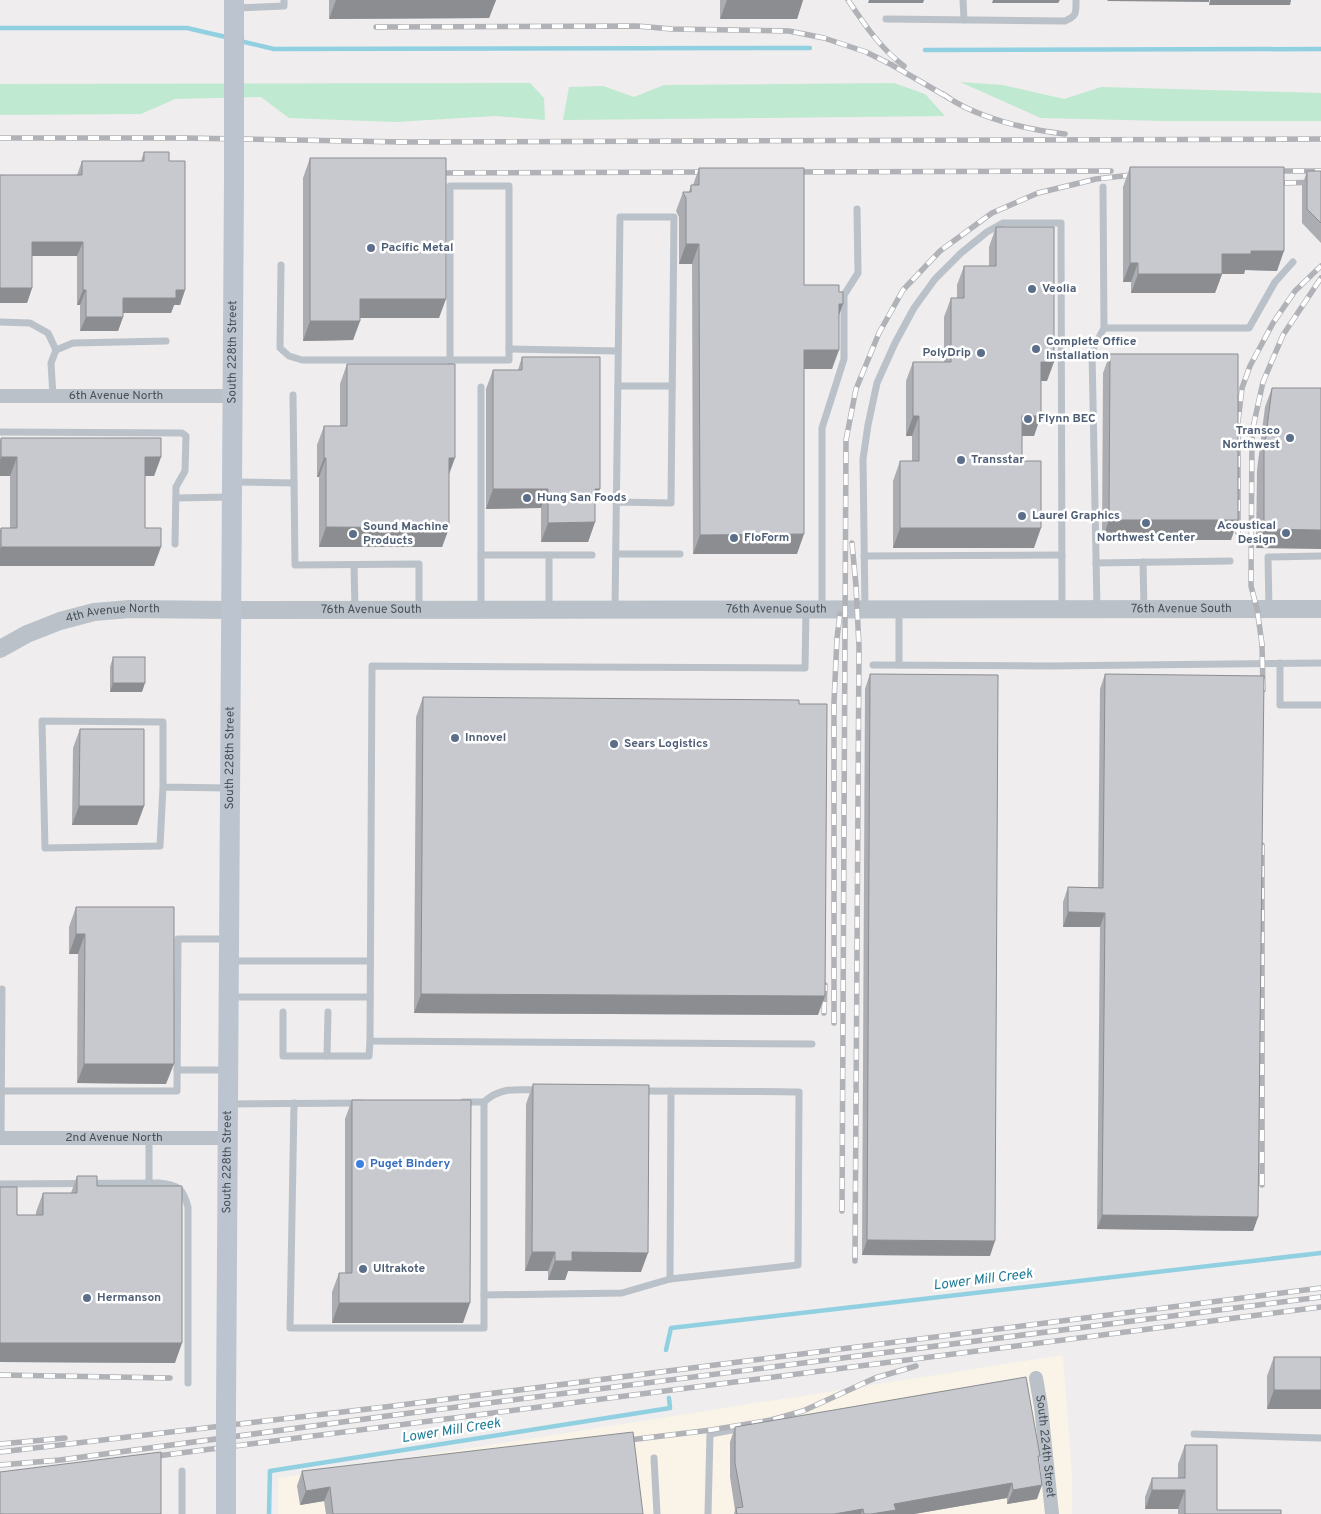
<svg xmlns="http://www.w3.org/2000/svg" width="1321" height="1514" viewBox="0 0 1321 1514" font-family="Overpass,sans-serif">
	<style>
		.commercial { fill: #f9f4e7 }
		.green { fill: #bfe9d0 }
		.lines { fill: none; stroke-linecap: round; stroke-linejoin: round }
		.stream { stroke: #91d0e1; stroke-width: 4.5 }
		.service { stroke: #bac1c8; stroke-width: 7 }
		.minor { stroke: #bac1c8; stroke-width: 14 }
		.tertiary { stroke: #bac1c8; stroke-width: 18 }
		.secondary { stroke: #bcc5cf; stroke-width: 20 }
		.rail-casing { stroke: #b0b2b7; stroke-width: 5.5 }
		.rail { stroke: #fff; stroke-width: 4; stroke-dasharray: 11; stroke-linecap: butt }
		.secondary-bridge { stroke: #bcc5cf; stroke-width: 20 }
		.wall { fill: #abadb2 }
		.shaded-wall { fill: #8b8d91 }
		.building { fill: #c7c9cf; stroke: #8b8d91 }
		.service-dot { fill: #5c6f8a; stroke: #fff; stroke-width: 2 }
		.shop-dot { fill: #3f7fe0; stroke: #fff; stroke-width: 2 }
		.labels { text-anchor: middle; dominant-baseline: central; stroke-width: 5; stroke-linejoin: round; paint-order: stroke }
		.service-label { font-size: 12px; font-weight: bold; fill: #4e5e75; stroke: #fff; text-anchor: start }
		.street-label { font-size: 12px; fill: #475058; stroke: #fff }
		.shop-label { font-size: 12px; font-weight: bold; fill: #366cbe; stroke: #fff; text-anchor: start }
		.water-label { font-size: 14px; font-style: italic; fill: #1c7b97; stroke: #fff }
	</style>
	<rect width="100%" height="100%" fill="#efeded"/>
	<!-- commercial -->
	<path class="commercial" d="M1063,1355l9,120v39h-794v-36z"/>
	<!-- green -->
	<g class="green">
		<path d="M960,82l43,3 61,14 37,-12 220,6v28h-155l-125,-3z"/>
		<path d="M530,83l14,15 1,22 -50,-4 -100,6 -106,-4 -28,-21 -86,2 -34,15 -141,1v-31z"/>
		<path d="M894,83l31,11 20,22 -382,4 6,-33 34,-1 31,11 30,-12z"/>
	</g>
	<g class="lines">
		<!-- stream -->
		<g class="stream">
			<path d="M0,28h187l43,10"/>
			<path d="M240,41l34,8 536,-1"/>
			<path d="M925,50l396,-1"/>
			<path d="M666,1350l5,-22 650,-75"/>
			<path d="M269,1514l1,-43 400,-63 -1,-10"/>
		</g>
		<!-- service -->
		<g class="service">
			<path d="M963,0l1,20"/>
			<path d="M236,8l48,-2v-6"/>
			<path d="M886,19l179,2c12,-5 11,-8 11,-21"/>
			<path d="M1103,187l1,141h145l26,-46 18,-20"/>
			<path d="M281,265l-1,83 9,8 13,4h207v-174h-59v175"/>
			<path d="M0,322l30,1 18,10 8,17"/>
			<path d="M509,349l109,2"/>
			<path d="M618,386h54"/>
			<path d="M293,395l2,170 124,-1v46"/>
			<path d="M53,396l-2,-33 5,-13 17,-7 93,-2"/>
			<path d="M0,432l182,1 4,3 -1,35 -9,16 -1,57"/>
			<path d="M234,482l60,1"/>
			<path d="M176,498l54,-1"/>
			<path d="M616,554h64"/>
			<path d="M481,555h111"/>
			<path d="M549,555v54"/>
			<path d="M864,556l198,-1"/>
			<path d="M1143,562l1,47"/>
			<path d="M1096,563l134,-2"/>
			<path d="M354,565l1,44"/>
			<path d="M1097,608l-5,-257 12,-23"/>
			<path d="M615,609l5,-392h54l-3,286 -54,-1"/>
			<path d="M822,609v-181l22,-69v-64l14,-22 -1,-64"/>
			<path d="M865,609l-2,-150 5,-34 9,-42 18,-40 19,-35 21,-29 26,-26 26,-21 16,-9h58l1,386"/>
			<path d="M1269,609l-1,-52 53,-1"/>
			<path d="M481,610v-223"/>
			<path d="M806,610l-1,58 -433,-2 -2,375 442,3"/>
			<path d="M899,610v55"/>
			<path d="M1280,663v42h41"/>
			<path d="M873,665l176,1 272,-3"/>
			<path d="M163,787l-3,59 -115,2 -3,-127 121,1v65l64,1"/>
			<path d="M230,961h140"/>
			<path d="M232,997h138"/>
			<path d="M283,1012v44h86l1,-15"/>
			<path d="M327,1056l1,-44"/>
			<path d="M177,1070h49"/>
			<path d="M2,1091h175l1,-152h48"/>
			<path d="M641,1091c53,0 106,0 158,1l-1,173 -128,14 1,-188"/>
			<path d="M484,1102c17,-16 34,-12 56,-12"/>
			<path d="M294,1103l-4,225h194v-226h-21"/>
			<path d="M231,1104l129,-1"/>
			<path d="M1,1138l1,-149"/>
			<path d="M149,1138v45"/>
			<path d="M0,1184l159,-1c20,2 24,5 29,24v176"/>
			<path d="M484,1295l138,-2 48,-14"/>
			<path d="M1194,1434l127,4"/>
			<path d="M654,1458l3,56"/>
			<path d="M182,1514v-43"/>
			<path d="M708,1514l2,-80 33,-6"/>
		</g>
		<!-- minor -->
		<g class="minor">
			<path id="s1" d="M0,396h232"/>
			<path id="s2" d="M0,1138h227"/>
			<path id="s3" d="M1036,1378l5,29 11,107"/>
		</g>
		<!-- tertiary -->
		<path class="tertiary" id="s4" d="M0,649l27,-15 33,-13 34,-9 35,-3 102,1 1090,-1"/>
		<!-- secondary -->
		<g class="secondary">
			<path d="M234,26v-26"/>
			<path id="s5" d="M226,1410l8,-1231"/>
			<path d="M226,1474v40"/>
		</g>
		<defs>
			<g id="rail">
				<path d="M848,0c16,24 33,49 56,66"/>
				<path d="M376,27l261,-1 35,3 117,2 35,7 42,14 26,13 57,33"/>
				<path d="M943,94c31,23 84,36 122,40"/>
				<path d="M0,138h184l218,4 919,-3"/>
				<path d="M1271,171h50"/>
				<path d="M791,172l320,-1"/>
				<path d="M431,173l280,-1"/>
				<path d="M1285,183l36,-1"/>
				<path d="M1238,533v-111l4,-34 8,-22 23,-43 22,-32 26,-25"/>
				<path d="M852,543l4,43 3,61 -4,614"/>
				<path d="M1263,690l-1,-46 -5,-35 -6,-23 1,-154 11,-50 20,-47 38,-57"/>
				<path d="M824,1013l1,-28"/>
				<path d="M834,1023v-321l3,-64 3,-24"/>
				<path d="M1262,1185v-340"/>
				<path d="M842,1211l4,-771 10,-51 23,-56 24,-43 37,-39 52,-38 46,-20 58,-14 44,-5"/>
				<path d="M0,1375l170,3"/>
				<path d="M621,1441l90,-11 60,-10 32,-9 72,-33 41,-12"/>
				<path d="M0,1444l65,-6"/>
				<path d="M0,1452l385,-45 936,-119"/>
				<path d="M149,1457l1172,-150"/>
				<path d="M0,1465l60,-5 327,-44 934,-119"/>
			</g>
		</defs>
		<!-- rail casing -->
		<use href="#rail" class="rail-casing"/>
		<!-- rail -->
		<use href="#rail" class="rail"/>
		<!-- secondary-bridge -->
		<g class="secondary-bridge">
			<path d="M234,179v-153"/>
			<path d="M226,1410v64"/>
		</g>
	</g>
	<!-- wall -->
	<g class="wall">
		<path d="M329,0h167l-7,18 -160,1z"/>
		<path d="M720,0h83l-6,19h-77z"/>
		<path d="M144,152l25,9 16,129 -5,15h-6l-3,8h-48v4l-5,14h-38v-26h-3v-49h-45v32l-5,15h-27l77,-128 5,-14h59z"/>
		<path d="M310,158l129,160h-79v3l-7,19 -50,1v-163z"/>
		<path d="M1130,167l147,104 -32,-1 -1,4h-22l-7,19h-84v-11h-8v-95z"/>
		<path d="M699,168l105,117 35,7 4,12 -4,11 -7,54h-28l-7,185h-104l-1,-290h-13v-47l-3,-6 7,-19h6l2,-7h2z"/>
		<path d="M1307,171h14v72l-19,-20v-37z"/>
		<path d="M996,227l51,154h-6l-7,55h-12v25l12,87h-141v-67l7,-20h12v-25h-6v-55l7,-19h31v-45l7,-19h6v-13l7,-19h25v-19z"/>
		<path d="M1110,354l121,186h-129l1,-167z"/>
		<path d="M522,357l73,146v19l-7,20h-47v-34l-55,1v-120l7,-19h25z"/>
		<path d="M347,364l102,112v52l-7,19h-123v-70h-2v-32l7,-19h16v-42z"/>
		<path d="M1272,388h49l-65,160 1,-78 8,-63z"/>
		<path d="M1,438l160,19 -7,19h-9v52l9,38h-154v-36l1,-2h9v-52h-10v-35z"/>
		<path d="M113,657l29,35h-32v-25z"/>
		<path d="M870,674l120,582 -128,-1 3,-566z"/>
		<path d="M1105,674l153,543 -5,14 -156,-2 3,-302h-37v-25l5,-15h30l2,-198z"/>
		<path d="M423,697l395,318 -404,-2 2,-296z"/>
		<path d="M80,729l64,77 -7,19h-65l1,-77z"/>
		<path d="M76,907l90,177 -89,-1 1,-129h-9v-27z"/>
		<path d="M533,1084l108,188 -73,-1 -3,9h-17v-9h-23l1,-167z"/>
		<path d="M352,1100l111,223h-131v-31l7,-19h6v-154z"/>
		<path d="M77,1176l20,10 78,177 -175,-1v-175l17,28h19v-3l7,-19h28z"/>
		<path d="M1274,1357h47v52h-54v-33z"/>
		<path d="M735,1427l303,33 -1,39 -30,5v-6l-93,16h-180l1,-4 -5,-33v-35z"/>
		<path d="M1185,1445l32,65 64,4h-103v-5h-33v-12l7,-19h26v-14z"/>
		<path d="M302,1471l341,43h-317l-2,-13 -24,4 -3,-19z"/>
	</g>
	<!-- shaded-wall -->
	<g class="shaded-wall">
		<path d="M336,0h160l-7,18 -160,1z"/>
		<path d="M727,0h76l-6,19h-77z"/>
		<path d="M869,0h55l-1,3h-55z"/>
		<path d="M993,0h67l-2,3h-66z"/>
		<path d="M1108,0h101v2l-102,-1z"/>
		<path d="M1210,0h81l-1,5h-81z"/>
		<path d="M32,242h51l-6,14h-50z"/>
		<path d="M686,244h13l-7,20h-13z"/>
		<path d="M1251,251h33l-7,20 -32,-1 -1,4h-22l-7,19h-84l7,-19 84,-20z"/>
		<path d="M1130,263h8l-7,19h-8z"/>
		<path d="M0,288h32l-5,15h-27z"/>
		<path d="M83,290h3l-6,15h-3z"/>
		<path d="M176,290h9l-5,15h-6l-3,8h-53l5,-15z"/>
		<path d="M360,299h86l-7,19h-86z"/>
		<path d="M839,304h4l-7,19z"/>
		<path d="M86,317h37l-5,14h-38z"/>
		<path d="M310,321h50l-7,19 -50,1z"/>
		<path d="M804,350h35l-7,19h-35z"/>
		<path d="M1041,362h13l-7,19h-13z"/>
		<path d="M913,416h6l-7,20h-6z"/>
		<path d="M1022,416h19l-7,20h-19z"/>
		<path d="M1,457h16l-7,19h-10v-16z"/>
		<path d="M145,457h16l-7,19h-16z"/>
		<path d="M324,458h2l-7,19h-2z"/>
		<path d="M449,458h6l-7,19z"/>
		<path d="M493,489h55l-7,19 -55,1z"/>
		<path d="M595,489h5l-7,19z"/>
		<path d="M1109,520h129l-7,20h-129z"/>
		<path d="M595,522l-7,20h-47l7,-19z"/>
		<path d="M326,527l123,1 -7,19h-123z"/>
		<path d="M900,528h141l-7,20h-141z"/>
		<path d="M1264,529l57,1v19l-65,-1z"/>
		<path d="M804,534l-7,20h-104l7,-19z"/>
		<path d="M1,547h160l-7,19h-154v-17z"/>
		<path d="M113,683h32l-3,9h-32z"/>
		<path d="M79,806h65l-7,19h-65z"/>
		<path d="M1068,912l37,1 -5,14h-37z"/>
		<path d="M76,934h9l-7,20h-9z"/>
		<path d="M421,994l404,2 -7,19 -404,-2z"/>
		<path d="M84,1064h90l-8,20 -89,-1z"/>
		<path d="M1102,1215l156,2 -5,14 -156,-2z"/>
		<path d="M867,1240l128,1 -5,15 -128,-1z"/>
		<path d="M532,1252h23l-7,19h-23z"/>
		<path d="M572,1252l76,1 -7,19 -73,-1 -3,9h-17l7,-19z"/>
		<path d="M339,1303h131l-7,20h-131z"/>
		<path d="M0,1343h182l-7,20 -175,-1z"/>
		<path d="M1274,1390h47v19h-54z"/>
		<path d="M1012,1483l-5,15 -93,16h-43l23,-10z"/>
		<path d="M1042,1485l-5,14 -30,5 6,-14z"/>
		<path d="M330,1487l-6,14 -24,4 6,-14z"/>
		<path d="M1152,1490h33l-7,19h-33z"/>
		<path d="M863,1509l-2,5h-27z"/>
	</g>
	<!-- building -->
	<g class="building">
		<path d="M144,152h25v9h16v129h-9v8h-53v19h-37v-27h-3v-48h-51v46h-32v-113h82v-14h62z"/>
		<path d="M310,158h136v141h-86v22h-50z"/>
		<path d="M1130,167h154v84h-33v3h-29v20h-84v-11h-8z"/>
		<path d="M699,168h105v117h35v7h4v12h-4v46h-35v184l-104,1 -1,-291h-13v-46l-3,-5v-1h8v-7h8z"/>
		<path d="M1307,171h14v52l-14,-14z"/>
		<path d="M996,227h58v135h-13v54h-19v45h19v67h-141v-67h19v-45h-6v-54h38v-64h13v-32h32z"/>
		<path d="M1110,354h128v166h-129z"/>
		<path d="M522,357h78v132h-5v33l-47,1v-34h-55v-119h29z"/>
		<path d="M347,364h108v94h-6v70l-123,-1v-69h-2v-32h23z"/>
		<path d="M1272,388h49v142l-57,-1v-78z"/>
		<path d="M1,438h160v19h-16v71h16v19h-160v-19h16v-71h-16z"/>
		<rect x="113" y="657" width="32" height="26"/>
		<path d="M870,674l128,1 -3,566 -128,-1z"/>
		<path d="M1105,674l159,2 -6,541 -156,-2 3,-302 -37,-1v-25l35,1z"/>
		<path d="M423,697l376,3v4h28l-2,292 -404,-2z"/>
		<path d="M80,729h64v77h-65z"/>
		<path d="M76,907h98v157h-90l1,-130h-9z"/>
		<path d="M533,1084l116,1 -1,168 -76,-1v9h-17v-9h-23z"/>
		<path d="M352,1100h119l-1,203h-131v-30h13z"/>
		<path d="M77,1176h20v10h85v157h-182v-156h17v28h26v-22h34z"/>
		<rect x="1274" y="1357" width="47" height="33"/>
		<path d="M1026,1377l14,79h-2l4,29 -29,5 -1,-7 -118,21 2,6 -25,4h-7l-1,-5 -29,5h-97l-1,-6 7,-1 -8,-44v-36z"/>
		<path d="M633,1432l10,82h-310l-3,-27 -24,4 -4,-20z"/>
		<path d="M1185,1445h32v65h64v4h-96v-24h-33v-12h33z"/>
		<path d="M161,1452v62h-161v-42z"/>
	</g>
	<!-- markers -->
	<g class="service-dot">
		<circle cx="371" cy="248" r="5"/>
		<circle cx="1032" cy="289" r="5"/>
		<circle cx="1036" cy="349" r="5"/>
		<circle cx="981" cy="353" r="5"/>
		<circle cx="1028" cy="419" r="5"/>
		<circle cx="1290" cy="438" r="5"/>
		<circle cx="961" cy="460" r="5"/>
		<circle cx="527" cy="498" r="5"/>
		<circle cx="1022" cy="516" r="5"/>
		<circle cx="1146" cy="523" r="5"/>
		<circle cx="1286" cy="533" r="5"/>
		<circle cx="353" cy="534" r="5"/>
		<circle cx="734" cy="538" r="5"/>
		<circle cx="455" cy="738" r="5"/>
		<circle cx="614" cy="744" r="5"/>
		<circle cx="363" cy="1269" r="5"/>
		<circle cx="87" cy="1298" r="5"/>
	</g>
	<circle class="shop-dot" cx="360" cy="1164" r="5"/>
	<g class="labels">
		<!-- service labels -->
		<g class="service-label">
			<text x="381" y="248">Pacific Metal</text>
			<text x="1042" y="289">Veolia</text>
			<text x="1046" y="342">Complete Office<tspan x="1046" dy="14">Installation</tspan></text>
			<text x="971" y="353" text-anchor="end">PolyDrip</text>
			<text x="1038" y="419">Flynn BEC</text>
			<text x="1280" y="431" text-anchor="end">Transco<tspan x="1280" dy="14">Northwest</tspan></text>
			<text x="971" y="460">Transstar</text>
			<text x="537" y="498">Hung San Foods</text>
			<text x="1032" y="516">Laurel Graphics</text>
			<text x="1276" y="526" text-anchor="end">Acoustical<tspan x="1276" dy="14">Design</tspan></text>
			<text x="363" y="527">Sound Machine<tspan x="363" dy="14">Products</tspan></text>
			<text x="744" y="538">FloForm</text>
			<text x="1146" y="538" text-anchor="middle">Northwest Center</text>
			<text x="465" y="738">Innovel</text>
			<text x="624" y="744">Sears Logistics</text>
			<text x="373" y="1269">Ultrakote</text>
			<text x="97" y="1298">Hermanson</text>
		</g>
		<!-- street labels -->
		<g class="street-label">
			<text stroke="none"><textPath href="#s5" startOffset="1058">South 228th Street</textPath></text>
			<text stroke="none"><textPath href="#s1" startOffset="116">6th Avenue North</textPath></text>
			<text stroke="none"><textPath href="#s4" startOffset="1189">76th Avenue South</textPath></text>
			<text stroke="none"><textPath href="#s4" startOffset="379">76th Avenue South</textPath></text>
			<text stroke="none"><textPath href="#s4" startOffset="784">76th Avenue South</textPath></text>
			<text stroke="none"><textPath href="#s4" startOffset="120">4th Avenue North</textPath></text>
			<text stroke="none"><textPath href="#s5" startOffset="652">South 228th Street</textPath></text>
			<text stroke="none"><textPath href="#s2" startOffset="114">2nd Avenue North</textPath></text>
			<text stroke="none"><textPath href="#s5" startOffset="248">South 228th Street</textPath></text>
			<text stroke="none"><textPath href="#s3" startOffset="69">South 224th Street</textPath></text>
		</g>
		<!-- shop labels -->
		<g class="shop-label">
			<text x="370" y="1164">Puget Bindery</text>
		</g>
		<!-- water labels -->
		<g class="water-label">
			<text transform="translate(983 1280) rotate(-7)">Lower Mill Creek</text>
			<text transform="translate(451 1431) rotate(-9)">Lower Mill Creek</text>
		</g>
	</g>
</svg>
